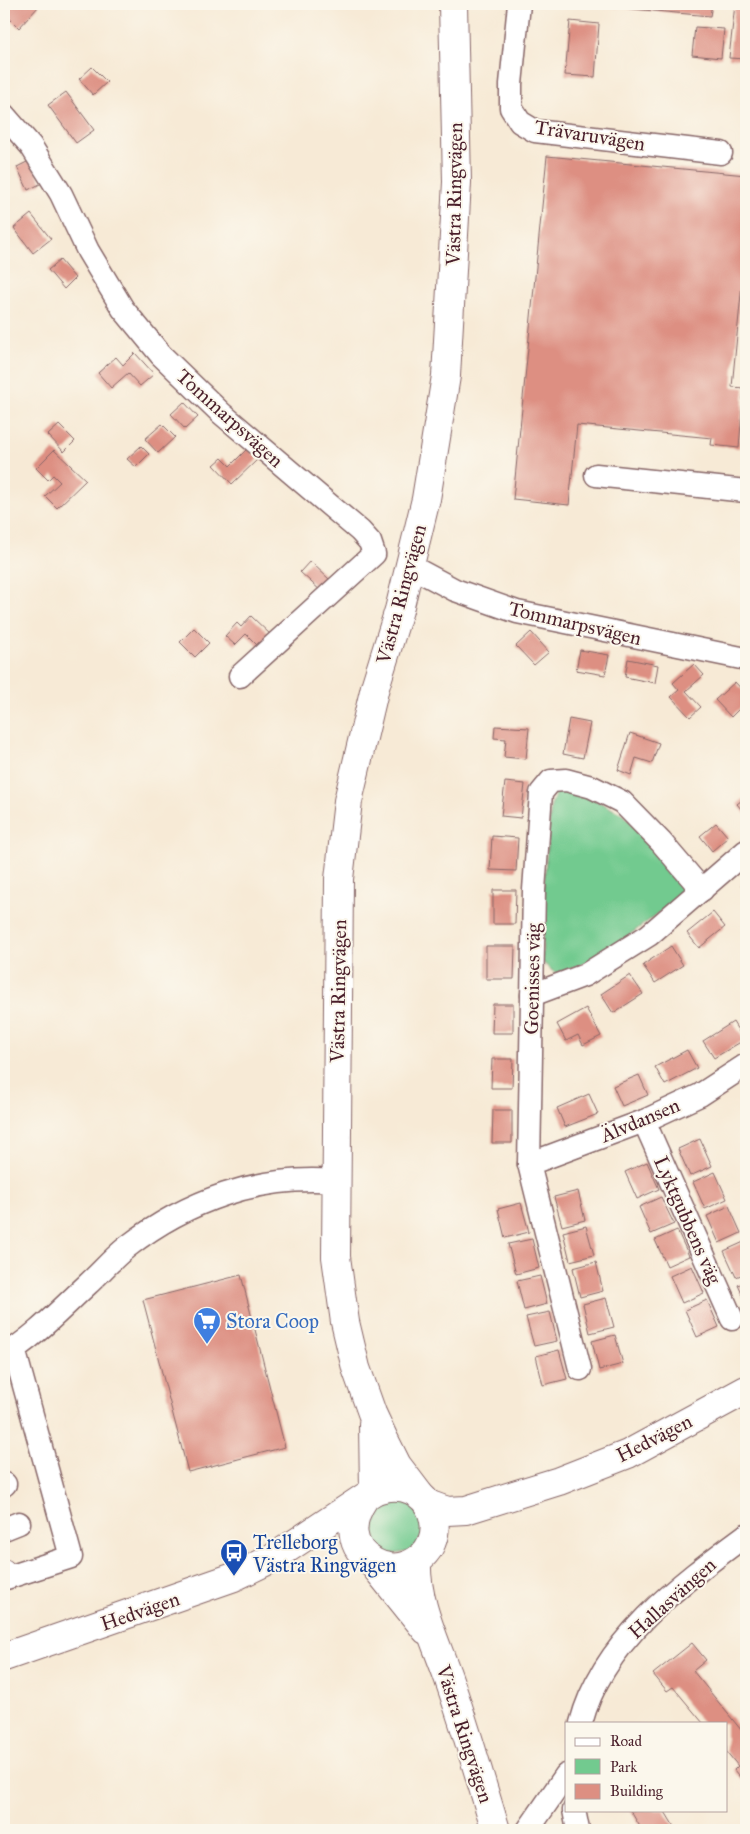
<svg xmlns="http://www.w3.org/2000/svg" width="750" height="1834" viewBox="0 0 750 1834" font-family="'IM FELL Great Primer',serif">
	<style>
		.green { fill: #72ca8f; stroke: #5e745d }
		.building { fill: #dd8f82 }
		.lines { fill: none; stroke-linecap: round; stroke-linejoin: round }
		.minor-casing { stroke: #876667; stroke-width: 25 }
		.major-casing { stroke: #876667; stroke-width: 30 }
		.minor { stroke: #fff; stroke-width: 22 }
		.major { stroke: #fff; stroke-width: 28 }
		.labels { text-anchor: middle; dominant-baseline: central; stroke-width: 4; stroke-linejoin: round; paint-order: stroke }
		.street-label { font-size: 20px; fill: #4a1f2b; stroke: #fbf7ec }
		.shop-label { font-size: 20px; fill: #366cbe; stroke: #fbf7ec; text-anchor: start }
		.transit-label { font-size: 20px; fill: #164399; stroke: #fbf7ec; text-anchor: start }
	</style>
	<rect width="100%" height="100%" fill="#fbf7ec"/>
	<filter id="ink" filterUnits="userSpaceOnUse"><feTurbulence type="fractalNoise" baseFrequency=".02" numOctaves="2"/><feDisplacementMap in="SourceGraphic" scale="10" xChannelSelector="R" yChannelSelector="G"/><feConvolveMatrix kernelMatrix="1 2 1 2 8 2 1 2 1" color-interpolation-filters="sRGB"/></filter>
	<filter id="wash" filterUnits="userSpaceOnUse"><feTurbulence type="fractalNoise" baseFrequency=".0096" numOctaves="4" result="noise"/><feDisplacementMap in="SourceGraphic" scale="20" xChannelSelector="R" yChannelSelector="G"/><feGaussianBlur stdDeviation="1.12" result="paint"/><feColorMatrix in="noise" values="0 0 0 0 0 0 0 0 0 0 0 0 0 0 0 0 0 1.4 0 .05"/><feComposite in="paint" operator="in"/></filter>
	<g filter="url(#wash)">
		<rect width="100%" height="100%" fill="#f7ead6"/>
		<!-- green -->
		<g class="green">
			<path d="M576,790l48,25 53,58 6,17 -8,11c-32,23 -83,66 -120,72l-13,-11 2,-79 7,-78 6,-14z"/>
			<path d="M403,1495l23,23 -8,32 -41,7 -17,-36 11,-19z"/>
		</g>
		<g id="blocks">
			<!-- building -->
			<g class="building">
				<path d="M6,4h31l2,2 -20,22 -15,-15v-7z"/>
				<path d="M588,4h124l-2,12 -122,-11z"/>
				<path d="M735,4h11v55l-17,-1z"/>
				<path d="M570,21l29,3 -4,53 -30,-2z"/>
				<path d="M695,27l29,2 -3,29 -29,-3z"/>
				<path d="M92,67l15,15 -14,13 -14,-16z"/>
				<path d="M66,92l28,38 -18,13 -28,-38z"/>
				<path d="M547,156l199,19v67l-14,145 12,1 -5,60 -28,-3 1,-7 -135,-13 -8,80 -56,-6z"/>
				<path d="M31,160l11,23 -14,7 -11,-23z"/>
				<path d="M31,214l20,25 -18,14 -19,-25z"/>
				<path d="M60,260l15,18 -11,11 -16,-19z"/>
				<path d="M135,353l19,21 -14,12 -12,-13 -17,15 -13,-15 18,-16 7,8z"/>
				<path d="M184,402l14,15 -13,12 -14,-15z"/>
				<path d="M162,424l13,13 -17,16 -13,-14z"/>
				<path d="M59,425l16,16 -11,11 -16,-17z"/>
				<path d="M141,446l8,8 -13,13 -9,-8z"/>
				<path d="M248,448l10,11 -26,25 -18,-19 8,-7 8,8z"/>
				<path d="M54,450l32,30 -29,28 -12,-12 15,-14 -7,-7 -5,5 -12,-12z"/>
				<path d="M310,561l21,20 -9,11 -22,-20z"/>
				<path d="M251,616l21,20 -12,12 -14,-14 -11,11 -10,-9 12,-13 4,4z"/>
				<path d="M194,628l15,15 -14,14 -15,-15z"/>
				<path d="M531,632l18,20 -15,13 -18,-19z"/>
				<path d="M580,650l29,5 -4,20 -29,-5z"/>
				<path d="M628,659l30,6 -3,18 -30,-6z"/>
				<path d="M694,664l10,11 -18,16 15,16 -11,10 -19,-20 8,-7 -6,-7z"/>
				<path d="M735,682l11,12v8l-15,15 -16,-17z"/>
				<path d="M569,719l21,4 -7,35 -20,-4z"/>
				<path d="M495,726l34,2 -3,31 -22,-2 2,-18 -12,-1z"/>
				<path d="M630,733l29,10 -7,20 -16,-5 -5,17 -13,-5z"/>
				<path d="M505,782l20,2 -4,34 -20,-2z"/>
				<path d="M746,797v18l-9,-11z"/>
				<path d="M716,823l12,14 -16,14 -12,-15z"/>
				<path d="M492,836l26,2 -2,33 -26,-1z"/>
				<path d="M746,881v11l-5,-7z"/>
				<path d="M493,890h23l-1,34h-22z"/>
				<path d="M713,912l12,15 -26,21 -12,-15z"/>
				<path d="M486,946h29l-1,33h-28z"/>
				<path d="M671,946l12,19 -28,18 -12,-18z"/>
				<path d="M630,975l13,19 -30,19 -12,-19z"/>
				<path d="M493,1004h20v29h-21z"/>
				<path d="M586,1008l15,28 -18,9 -5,-10 -12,6 -9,-17z"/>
				<path d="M733,1022l11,18 -30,18 -11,-17z"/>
				<path d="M687,1050l10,18 -32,17 -10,-18z"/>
				<path d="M492,1059h21l-1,29h-21z"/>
				<path d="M639,1075l9,20 -26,11 -9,-20z"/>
				<path d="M589,1094l9,20 -33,13 -8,-19z"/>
				<path d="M493,1110h19v33h-20z"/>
				<path d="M700,1139l12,27 -22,10 -12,-27z"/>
				<path d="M647,1162l12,27 -22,10 -12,-27z"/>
				<path d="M715,1172l12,27 -22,10 -12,-27z"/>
				<path d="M578,1191l7,29 -23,6 -8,-29z"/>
				<path d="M661,1197l13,27 -23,10 -12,-27z"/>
				<path d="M521,1203l8,29 -24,6 -7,-29z"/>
				<path d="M729,1206l12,27 -22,10 -12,-27z"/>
				<path d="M586,1226l8,29 -24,6 -7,-29z"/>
				<path d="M677,1230l12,26 -22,10 -12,-26z"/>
				<path d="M532,1239l7,29 -23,6 -8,-30z"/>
				<path d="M746,1241v32l-10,4 -12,-26z"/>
				<path d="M596,1262l7,29 -23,6 -7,-29z"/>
				<path d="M692,1266l12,27 -22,10 -12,-27z"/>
				<path d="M241,1275l44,172 -97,25 -45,-172z"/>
				<path d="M540,1276l7,28 -23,6 -7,-29z"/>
				<path d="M746,1282v21l-8,-18z"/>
				<path d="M606,1298l8,29 -24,6 -7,-29z"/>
				<path d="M707,1300l12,27 -22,10 -12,-27z"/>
				<path d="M550,1312l7,29 -23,5 -8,-29z"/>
				<path d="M615,1335l8,29 -24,6 -7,-29z"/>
				<path d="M559,1350l8,29 -24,6 -7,-29z"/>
				<path d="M692,1643l14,17 -13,11 53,65v49l-12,-15 4,-4 -12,-15v-28h-23l-30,-36 -6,4 -14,-17z"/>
				<path d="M630,1810h34l12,20h-34z"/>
			</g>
		</g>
	</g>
	<g filter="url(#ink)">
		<use href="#blocks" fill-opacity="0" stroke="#876667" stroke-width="1"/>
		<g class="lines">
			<defs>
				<g id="minor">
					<path d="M519,4l-8,80v24l9,14 15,9 186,22"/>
					<path d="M4,115l27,31 30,48 27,57 35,58 38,46 60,58 139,118 10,11 4,12 -134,122"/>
					<path d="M596,475l150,16"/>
					<path d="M410,566l45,24 62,22 229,47"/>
					<path d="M532,995l53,-20 64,-40 97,-84"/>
					<path d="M644,1121l88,198"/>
					<path d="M529,1164l115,-43 56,-26 46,-30"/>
					<path d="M4,1355c29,-16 59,-48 84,-71 13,-12 25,-26 39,-37 59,-46 133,-73 209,-66"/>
					<path d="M580,1369l-51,-205 5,-274 7,-97 10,-12 15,-1 26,7 30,15 39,40 41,48"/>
					<path d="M4,1485l1,-1"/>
					<path d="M4,1529l15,-6"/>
					<path d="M4,1571l2,7 65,-21 -57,-208"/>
					<path d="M581,1723c21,-82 100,-140 165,-188"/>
					<path d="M574,1810l4,20"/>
					<path d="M528,1830l38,-55"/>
				</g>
				<g id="major">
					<path d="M373,1424l1,67"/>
					<path d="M419,1494l-22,-29 -13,-26 -12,-26 -16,-45 -11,-46 -9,-65 3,-378 9,-78 27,-114 24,-77 27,-111 20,-123 11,-194 -4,-178"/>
					<path d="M428,1504l19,7 19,-1 93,-29 69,-27 118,-64"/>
					<path d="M369,1559l57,71"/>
					<path d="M417,1560c-2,40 18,80 31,117 18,51 32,102 48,153"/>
					<path d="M4,1657l230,-80 39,-19 101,-67c59,-23 84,55 33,74 -10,4 -23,3 -33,-3 -26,-14 -25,-41 -10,-63"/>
				</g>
			</defs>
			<!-- minor casing -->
			<use href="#minor" class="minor-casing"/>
			<!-- major casing -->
			<use href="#major" class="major-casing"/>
			<!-- minor -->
			<use href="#minor" class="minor"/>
			<!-- major -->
			<use href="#major" class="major"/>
		</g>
	</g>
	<!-- icons -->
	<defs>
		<symbol id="supermarket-pin" viewBox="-11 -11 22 30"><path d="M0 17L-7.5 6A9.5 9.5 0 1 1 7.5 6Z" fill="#3f7fe0" stroke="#fbf7ec"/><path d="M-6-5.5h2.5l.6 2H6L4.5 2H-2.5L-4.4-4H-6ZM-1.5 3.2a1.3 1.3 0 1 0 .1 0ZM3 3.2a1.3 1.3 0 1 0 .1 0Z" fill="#fff"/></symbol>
		<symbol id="bus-pin" viewBox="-11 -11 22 30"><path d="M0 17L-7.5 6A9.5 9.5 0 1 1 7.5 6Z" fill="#1a4fb4" stroke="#fbf7ec"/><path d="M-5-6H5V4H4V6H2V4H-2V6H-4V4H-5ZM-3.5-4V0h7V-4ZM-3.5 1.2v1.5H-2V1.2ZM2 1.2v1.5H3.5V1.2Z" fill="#fff"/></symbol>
	</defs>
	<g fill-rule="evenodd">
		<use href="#supermarket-pin" x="191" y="1305" width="32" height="43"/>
		<use href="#bus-pin" x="218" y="1537" width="32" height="43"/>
	</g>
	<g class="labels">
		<!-- street labels -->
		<g class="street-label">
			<text transform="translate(590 135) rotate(9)">Trävaruvägen</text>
			<text transform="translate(454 194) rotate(-89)">Västra Ringvägen</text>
			<text transform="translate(230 418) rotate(42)">Tommarpsvägen</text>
			<text transform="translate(401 594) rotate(-75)">Västra Ringvägen</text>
			<text transform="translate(575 623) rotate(13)">Tommarpsvägen</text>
			<text transform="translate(532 979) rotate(-89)">Goenisses väg</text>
			<text transform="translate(338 991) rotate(-89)">Västra Ringvägen</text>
			<text transform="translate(640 1120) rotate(-23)">Älvdansen</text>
			<text transform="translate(688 1220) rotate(66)">Lyktgubbens väg</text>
			<text transform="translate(654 1438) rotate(-27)">Hedvägen</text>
			<text transform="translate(672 1598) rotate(-42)">Hallasvängen</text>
			<text transform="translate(140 1611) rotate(-19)">Hedvägen</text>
			<text transform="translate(465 1734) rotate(72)">Västra Ringvägen</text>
		</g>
		<!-- shop labels -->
		<g class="shop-label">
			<text x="226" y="1321">Stora Coop</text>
		</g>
		<!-- transit labels -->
		<g class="transit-label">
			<text x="253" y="1542">Trelleborg<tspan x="253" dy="23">Västra Ringvägen</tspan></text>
		</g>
	</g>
	<!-- margin -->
	<rect width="750" height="1834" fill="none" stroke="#fbf7ec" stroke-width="20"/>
	<!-- legend -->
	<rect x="565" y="1722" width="162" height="90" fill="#fbf7ec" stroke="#b4a19f"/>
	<rect x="575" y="1738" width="25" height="8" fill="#ffffff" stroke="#b4a19f"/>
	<text x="610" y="1746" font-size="15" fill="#4a1f2b">Road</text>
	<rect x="575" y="1759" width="25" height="15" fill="#72ca8f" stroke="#b4a19f"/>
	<text x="610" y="1772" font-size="15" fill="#4a1f2b">Park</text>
	<rect x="575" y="1784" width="25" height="15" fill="#dd8f82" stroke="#b4a19f"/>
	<text x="610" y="1796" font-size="15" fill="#4a1f2b">Building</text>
</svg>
